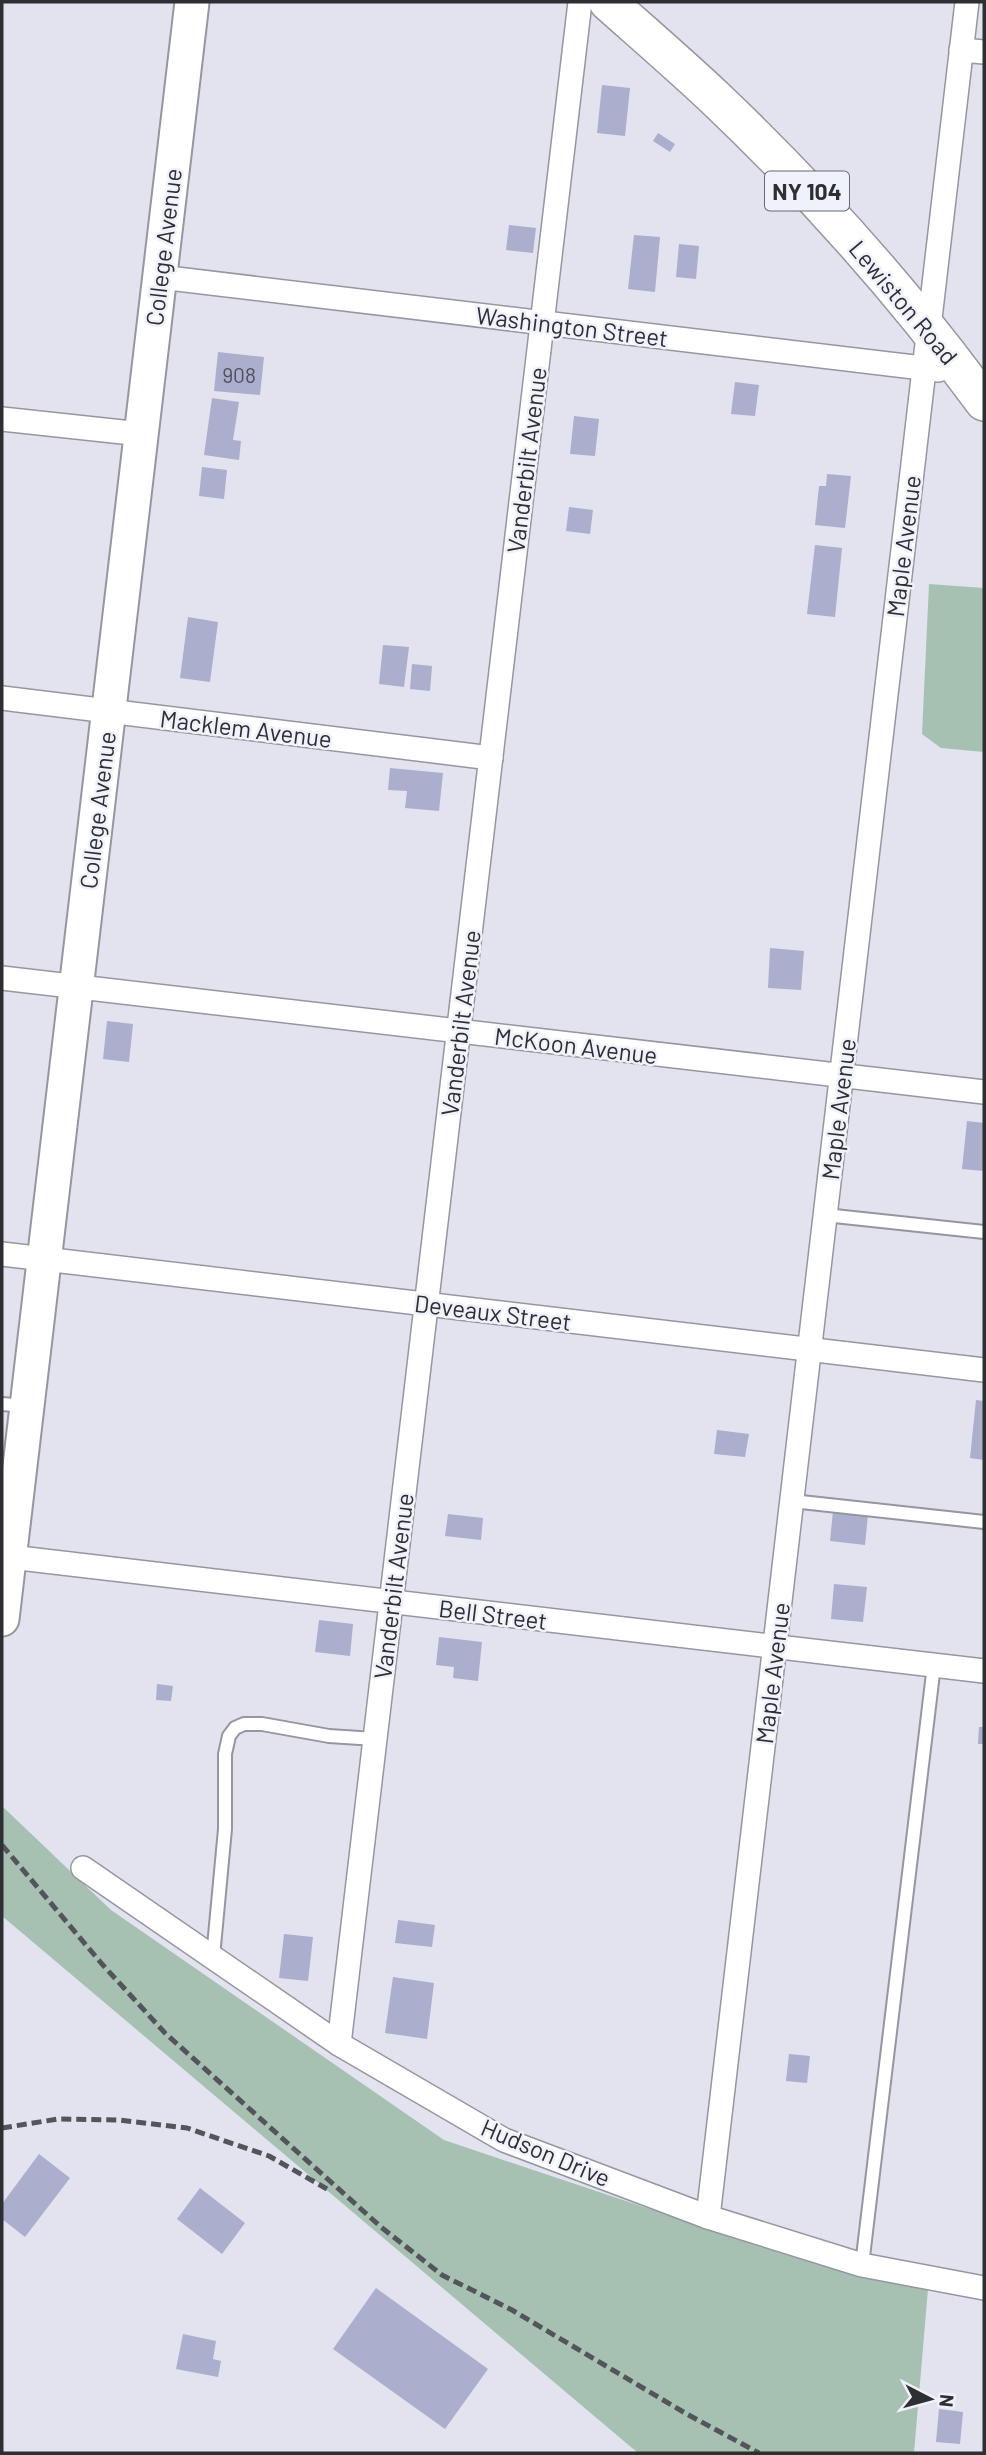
<svg xmlns="http://www.w3.org/2000/svg" width="986" height="2455" viewBox="0 0 986 2455" font-family="Barlow,sans-serif">
	<style>
		.green { fill: #a6c1b2 }
		.building { fill: #abaecd }
		.lines { fill: none; stroke-linecap: round; stroke-linejoin: round }
		.service-casing { stroke: #9596a0; stroke-width: 16 }
		.minor-casing { stroke: #9596a0; stroke-width: 26 }
		.secondary-casing { stroke: #9596a0; stroke-width: 37 }
		.primary-casing { stroke: #9596a0; stroke-width: 40 }
		.service { stroke: #fff; stroke-width: 12 }
		.minor { stroke: #fff; stroke-width: 23 }
		.secondary { stroke: #fff; stroke-width: 33 }
		.primary { stroke: #fff; stroke-width: 37 }
		.rail { stroke: #54555b; stroke-width: 5; stroke-dasharray: 10 5; stroke-linecap: butt }
		.labels { text-anchor: middle; dominant-baseline: central; stroke-width: 5; stroke-linejoin: round; paint-order: stroke }
		.number-label { font-size: 21px; fill: #4d4f5a }
		.shield { fill: #eff1fb; stroke: #68696f; stroke-width: 2 }
		.shield-label { font-size: 23px; font-weight: bold; fill: #2e2f33 }
		.street-label { font-size: 24px; fill: #2e2f33; stroke: #eff1fb }
	</style>
	<rect width="100%" height="100%" fill="#e2e3ee"/>
	<!-- green -->
	<g class="green">
		<path d="M929,584l55,4v164l-43,-4 -19,-14z"/>
		<path d="M2,1806l109,104 333,230 334,112 150,37 -14,164h-276l-636,-537z"/>
	</g>
	<!-- building -->
	<g class="building">
		<path d="M602,85l28,3 -5,48 -28,-3z"/>
		<path d="M658,133l17,11 -5,8 -17,-11z"/>
		<path d="M509,225l27,3 -3,25 -27,-3z"/>
		<path d="M634,235l26,2 -5,55 -27,-3z"/>
		<path d="M679,244l20,2 -3,33 -20,-2z"/>
		<path d="M218,352l46,5 -4,38 -46,-4z"/>
		<path d="M735,382l24,3 -4,31 -24,-2z"/>
		<path d="M212,398l27,4 -6,38 8,1 -2,19 -35,-5z"/>
		<path d="M574,416l25,3 -4,37 -25,-2z"/>
		<path d="M202,467l25,3 -3,29 -25,-3z"/>
		<path d="M827,474l24,2 -6,52 -30,-3 4,-39h7z"/>
		<path d="M569,507l24,3 -3,24 -24,-3z"/>
		<path d="M815,545l27,3 -7,69 -28,-3z"/>
		<path d="M188,617l30,5 -8,60 -30,-4z"/>
		<path d="M383,645l26,2 -5,40 -25,-3z"/>
		<path d="M412,664l20,2 -2,25 -20,-2z"/>
		<path d="M390,768l53,5 -4,38 -34,-3 2,-17 -19,-1z"/>
		<path d="M770,948l34,3 -3,39 -33,-2z"/>
		<path d="M107,1021l26,3 -4,38 -26,-3z"/>
		<path d="M967,1121l17,2v48l-22,-2z"/>
		<path d="M976,1400l8,1v59l-14,-2z"/>
		<path d="M717,1430l32,4 -4,23 -31,-3z"/>
		<path d="M833,1511l35,4 -3,30 -35,-4z"/>
		<path d="M448,1514l35,4 -2,22 -36,-4z"/>
		<path d="M834,1584l33,3 -4,35 -32,-3z"/>
		<path d="M319,1620l34,4 -3,32 -35,-4z"/>
		<path d="M439,1637l43,5 -4,39 -25,-3 1,-11 -18,-2z"/>
		<path d="M157,1684l16,2 -2,15 -15,-1z"/>
		<path d="M979,1727h5v17h-6z"/>
		<path d="M398,1920l37,5 -3,22 -37,-4z"/>
		<path d="M284,1934l29,3 -5,44 -29,-3z"/>
		<path d="M393,1977l41,6 -7,56 -42,-6z"/>
		<path d="M789,2054l21,2 -3,27 -21,-2z"/>
		<path d="M39,2154l31,24 -45,59 -23,-18v-15z"/>
		<path d="M200,2188l45,35 -23,31 -45,-35z"/>
		<path d="M376,2288l112,81 -43,60 -112,-80z"/>
		<path d="M183,2334l33,7 -3,18 8,2 -3,16 -42,-8z"/>
		<path d="M939,2409l24,3 -3,32 -24,-2z"/>
	</g>
	<g class="lines">
		<defs>
			<g id="service">
				<path d="M825,1215l159,17"/>
				<path d="M2,1404l24,2"/>
				<path d="M792,1501l192,21"/>
				<path d="M213,1957l12,-128v-75l4,-18 6,-8 9,-4h18l67,12 46,3"/>
				<path d="M862,2265l72,-600"/>
			</g>
			<g id="minor">
				<path d="M961,50l23,2"/>
				<path d="M160,277l779,93"/>
				<path d="M2,419l139,15"/>
				<path d="M2,698l489,60"/>
				<path d="M2,978l982,114"/>
				<path d="M2,1254l982,116"/>
				<path d="M2,1556l982,115"/>
				<path d="M83,1868l256,176 165,96 204,77 154,48 122,23"/>
				<path d="M339,2044l241,-2042"/>
				<path d="M708,2217l259,-2215"/>
			</g>
			<path id="secondary" d="M2,1619l190,-1617"/>
			<path id="primary" d="M608,2c36,32 72,63 107,96 98,93 189,195 269,304"/>
		</defs>
		<!-- service casing -->
		<use href="#service" class="service-casing"/>
		<!-- minor casing -->
		<use href="#minor" class="minor-casing"/>
		<!-- secondary casing -->
		<use href="#secondary" class="secondary-casing"/>
		<!-- primary casing -->
		<use href="#primary" class="primary-casing"/>
		<!-- service -->
		<use href="#service" class="service"/>
		<!-- minor -->
		<use href="#minor" class="minor"/>
		<!-- secondary -->
		<use href="#secondary" class="secondary"/>
		<!-- primary -->
		<use href="#primary" class="primary"/>
		<!-- rail -->
		<g class="rail">
			<path d="M2,1845l100,119 63,69 216,194 61,48 70,35 173,103 74,40"/>
			<path d="M2,2128l56,-9 61,1 68,8 82,28 58,33"/>
		</g>
	</g>
	<g class="labels">
		<!-- number labels -->
		<g class="number-label">
			<text x="239" y="374">908</text>
		</g>
		<!-- shield labels -->
		<rect class="shield" x="765" y="171.5" width="84" height="39" rx="5"/>
		<g class="shield-label">
			<text x="807" y="191">NY 104</text>
		</g>
		<!-- street labels -->
		<g class="street-label">
			<text transform="translate(163 247) rotate(-83)">College Avenue</text>
			<text transform="translate(904 302) rotate(50)">Lewiston Road</text>
			<text transform="translate(572 326) rotate(7)">Washington Street</text>
			<text transform="translate(526 460) rotate(-83)">Vanderbilt Avenue</text>
			<text transform="translate(903 546) rotate(-83)">Maple Avenue</text>
			<text transform="translate(246 728) rotate(7)">Macklem Avenue</text>
			<text transform="translate(97 810) rotate(-83)">College Avenue</text>
			<text transform="translate(460 1023) rotate(-83)">Vanderbilt Avenue</text>
			<text transform="translate(576 1045) rotate(7)">McKoon Avenue</text>
			<text transform="translate(838 1109) rotate(-83)">Maple Avenue</text>
			<text transform="translate(493 1312) rotate(7)">Deveaux Street</text>
			<text transform="translate(393 1586) rotate(-83)">Vanderbilt Avenue</text>
			<text transform="translate(493 1614) rotate(7)">Bell Street</text>
			<text transform="translate(772 1673) rotate(-83)">Maple Avenue</text>
			<text transform="translate(546 2152) rotate(23)">Hudson Drive</text>
		</g>
	</g>
	<!-- border -->
	<rect width="986" height="2455" fill="none" stroke="#2e2f33" stroke-width="7"/>
	<!-- north arrow -->
	<g transform="translate(930 2399) rotate(96)" stroke="#eff1fb" stroke-width="5" paint-order="stroke">
	<path d="M0-5L12 26L0 18L-12 26Z" fill="#2e2f33"/>
	<text y="-10" font-size="19" font-weight="bold" text-anchor="middle" fill="#2e2f33">N</text>
	</g>
</svg>
